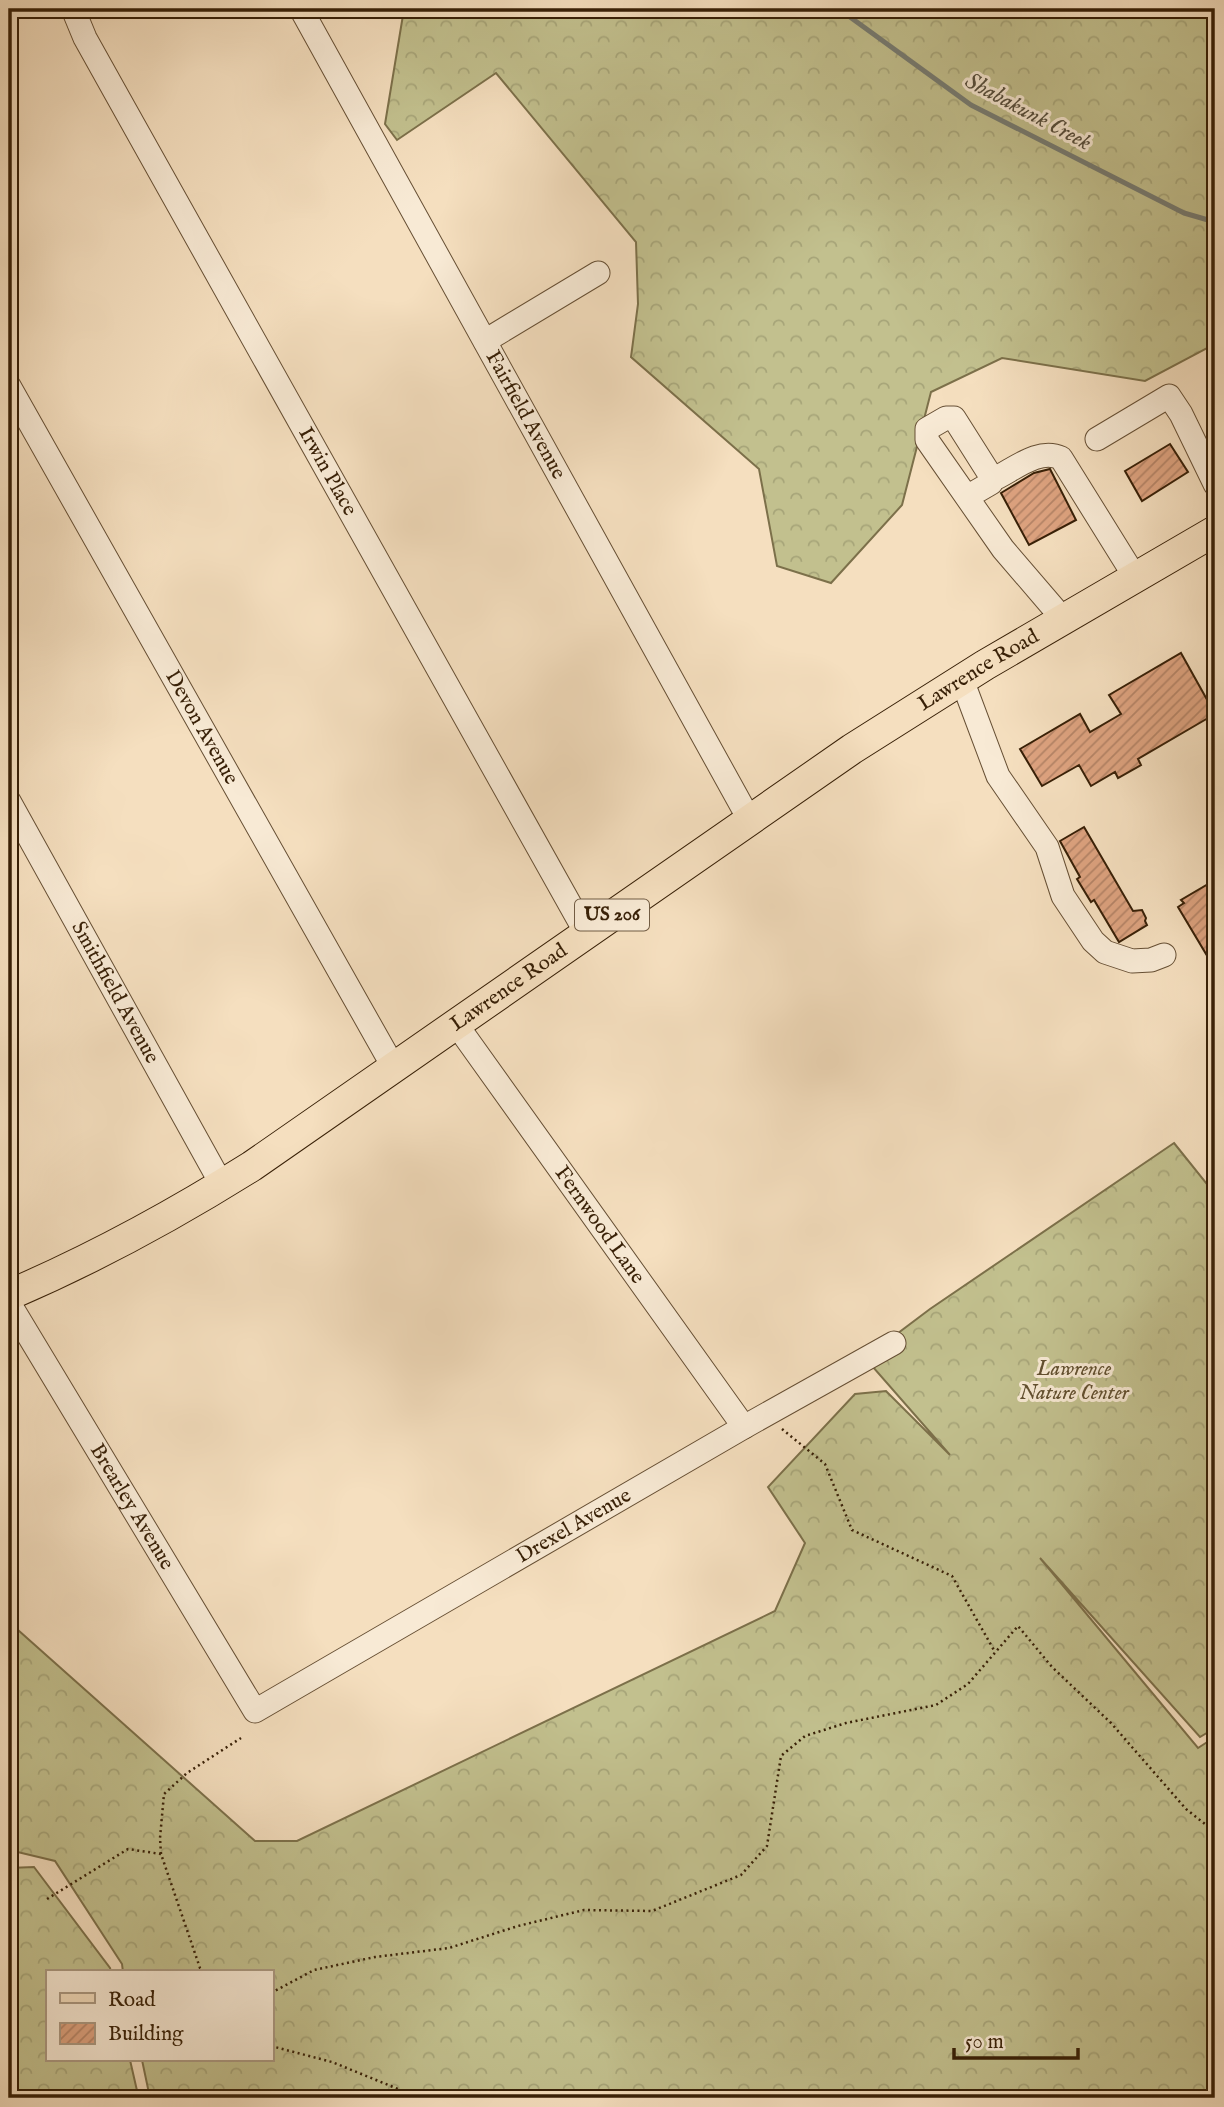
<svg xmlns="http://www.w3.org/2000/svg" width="1224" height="2107" viewBox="0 0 1224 2107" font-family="'IM FELL English',serif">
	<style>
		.forest { fill: url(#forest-crowns); stroke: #7c704a; stroke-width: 2 }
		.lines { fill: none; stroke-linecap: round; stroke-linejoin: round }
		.stream { stroke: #767c73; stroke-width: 5 }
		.building { fill: url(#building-hatch); stroke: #371f06; stroke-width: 2 }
		.minor-casing { stroke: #664f34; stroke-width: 25 }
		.major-casing { stroke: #371f06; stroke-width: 32 }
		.path { stroke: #371f06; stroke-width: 2.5; stroke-dasharray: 2 3.5; stroke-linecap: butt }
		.minor { stroke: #f8ead5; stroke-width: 23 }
		.major { stroke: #f5dfbf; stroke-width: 30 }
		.labels { text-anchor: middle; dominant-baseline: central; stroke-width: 6; stroke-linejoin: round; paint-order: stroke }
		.shield { fill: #f8ead5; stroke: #715c44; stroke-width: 2 }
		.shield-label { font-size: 19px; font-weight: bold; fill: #371f06 }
		.street-label { font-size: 21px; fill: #371f06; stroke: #f8ead5 }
		.park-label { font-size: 21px; font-style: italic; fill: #614f2f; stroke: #f8ead5 }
		.water-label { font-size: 23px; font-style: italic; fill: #564e3d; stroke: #f8ead5 }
	</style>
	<defs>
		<pattern id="forest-crowns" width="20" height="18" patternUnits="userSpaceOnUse" patternTransform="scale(1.75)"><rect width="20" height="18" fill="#c2c08e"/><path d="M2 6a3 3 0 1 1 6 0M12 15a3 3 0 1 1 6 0" fill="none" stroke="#a7a579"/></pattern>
		<pattern id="building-hatch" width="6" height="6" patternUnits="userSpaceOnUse" patternTransform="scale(1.75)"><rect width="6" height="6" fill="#dea380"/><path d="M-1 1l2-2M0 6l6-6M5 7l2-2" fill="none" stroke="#b58467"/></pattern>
	</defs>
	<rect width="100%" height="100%" fill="#f5dfbf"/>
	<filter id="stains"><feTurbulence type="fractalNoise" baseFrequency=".00286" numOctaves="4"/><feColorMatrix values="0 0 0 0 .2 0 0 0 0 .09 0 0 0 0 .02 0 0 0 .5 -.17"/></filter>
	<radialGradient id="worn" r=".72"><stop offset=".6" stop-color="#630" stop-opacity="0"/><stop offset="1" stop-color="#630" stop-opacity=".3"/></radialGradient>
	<!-- forest -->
	<g class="forest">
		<path d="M404,9h571l27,5 34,-5h179v335l-70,37 -143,-23 -71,34 -29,113 -71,78 -54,-17 -18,-97 -128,-112 7,-53 -2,-62 -140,-169 -99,67 -12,-16z"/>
		<path d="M1174,1143l41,51v534l-15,9 -160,-179 158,190 17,-11v361h-1065l-8,-38h129v-88h-148l-1,-8 -67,-103 -46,-11v-228l246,219h42l478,-230 30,-68 -37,-56 87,-93 31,-3 64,64 -85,-97 65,-49z"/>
		<path d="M34,1867l76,101 1,4h-64v88h83l8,35 -6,3h-123v-230z"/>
	</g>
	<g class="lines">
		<!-- stream -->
		<path class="stream" d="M839,9l132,96 213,108 31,9"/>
	</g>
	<!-- building -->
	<g class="building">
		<path d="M1170,444l18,28 -46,29 -17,-30z"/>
		<path d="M1050,469l26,51 -47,25 -28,-52 33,-20z"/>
		<path d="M1181,653l34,61 -77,45 3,6 -23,13 -3,-6 -24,14 -12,-21 -37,21 -22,-37 60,-35 10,18 31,-18 -12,-19z"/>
		<path d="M1084,827l49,84 9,-1 4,8 -1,3 2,4 -28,17 -25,-42 -3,2 -14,-23 3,-2 -20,-36z"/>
		<path d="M1215,880v89l-37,-62 6,-4 -3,-3z"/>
	</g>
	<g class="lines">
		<defs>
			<g id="minor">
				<path id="s1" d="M73,9l12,29 29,52 472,843"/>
				<path id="s2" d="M301,9l448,810"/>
				<path d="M485,341l113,-68"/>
				<path id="s3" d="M9,386l385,682"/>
				<path d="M1097,439l72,-43 12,18 34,70"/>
				<path d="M992,478l6,-1c19,-10 42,-29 63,-19l74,119"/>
				<path d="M967,497l24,-14 1,-5 -38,-60h-8l-19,11v11l76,109 60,70"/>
				<path d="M962,680l36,96 49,71 16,49 30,45 12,11 27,9 19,-1 13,-5"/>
				<path id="s4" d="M9,801l213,384"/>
				<path id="s5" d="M456,1024l288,403"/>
				<path id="s6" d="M9,1303l246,408 489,-284 150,-84"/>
			</g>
			<g id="major">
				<path id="s7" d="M9,1295c84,-36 165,-80 243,-129l600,-417 133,-84 230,-134"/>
			</g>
		</defs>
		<!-- minor casing -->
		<use href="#minor" class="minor-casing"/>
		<!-- major casing -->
		<use href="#major" class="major-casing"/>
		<!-- path -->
		<g class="path">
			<path d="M782,1429l43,35 27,66 100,46 43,76"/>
			<path d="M161,1854l-1,-16 4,-44 23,-21 54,-35"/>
			<path d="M47,1899l81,-50 33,5 39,114 4,4"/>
			<path d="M271,1993l43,-23 61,-13 74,-9 69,-22 66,-16 68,1 89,-36 26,-29 14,-90 24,-20 41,-13 90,-18 32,-21 50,-58 34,41 59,56 75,86 29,23"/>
			<path d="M271,2046l61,16 71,29 6,7"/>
		</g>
		<!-- minor -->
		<use href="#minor" class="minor"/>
		<!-- major -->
		<use href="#major" class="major"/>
	</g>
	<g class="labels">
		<!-- shield labels -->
		<rect class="shield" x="575" y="899.5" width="74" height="31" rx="5"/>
		<g class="shield-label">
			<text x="612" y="915">US 206</text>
		</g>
		<!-- street labels -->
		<g class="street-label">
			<text stroke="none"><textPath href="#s2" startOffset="464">Fairfield Avenue</textPath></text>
			<text stroke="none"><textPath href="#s1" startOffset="528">Irwin Place</textPath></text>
			<text stroke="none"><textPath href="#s7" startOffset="1155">Lawrence Road</textPath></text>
			<text stroke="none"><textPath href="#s3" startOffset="392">Devon Avenue</textPath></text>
			<text stroke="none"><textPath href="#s7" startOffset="588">Lawrence Road</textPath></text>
			<text stroke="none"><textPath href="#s4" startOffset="219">Smithfield Avenue</textPath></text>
			<text stroke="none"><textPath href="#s5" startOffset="247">Fernwood Lane</textPath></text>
			<text stroke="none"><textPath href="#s6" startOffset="238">Brearley Avenue</textPath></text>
			<text stroke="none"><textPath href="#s6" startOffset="845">Drexel Avenue</textPath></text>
		</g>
		<!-- park labels -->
		<g class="park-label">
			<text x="1074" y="1369">Lawrence<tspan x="1074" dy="24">Nature Center</tspan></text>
		</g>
		<!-- water labels -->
		<g class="water-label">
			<text transform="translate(1028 112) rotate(28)">Shabakunk Creek</text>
		</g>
	</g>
	<!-- margin -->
	<rect width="1224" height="2107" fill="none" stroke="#f5dfbf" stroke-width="35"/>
	<rect x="10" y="10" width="1203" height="2086" fill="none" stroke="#371f06" stroke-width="3.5"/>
	<rect x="18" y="18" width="1189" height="2072" fill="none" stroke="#371f06" stroke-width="2"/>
	<!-- legend -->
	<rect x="46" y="1970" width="228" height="91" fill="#f8ead5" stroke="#ab9982" stroke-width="2"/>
	<rect x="60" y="1993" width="35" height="10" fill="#f5dfbf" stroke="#ab9982" stroke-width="2"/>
	<text x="108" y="2006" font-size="21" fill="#371f06">Road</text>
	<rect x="60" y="2023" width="35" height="21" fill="url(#building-hatch)" stroke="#ab9982" stroke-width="2"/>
	<text x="108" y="2040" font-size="21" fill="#371f06">Building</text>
	<!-- scale -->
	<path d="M954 2048v10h124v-10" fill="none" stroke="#371f06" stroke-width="3.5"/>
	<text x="965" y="2048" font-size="21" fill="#371f06" stroke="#f8ead5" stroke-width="5" paint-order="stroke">50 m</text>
	<rect width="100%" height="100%" filter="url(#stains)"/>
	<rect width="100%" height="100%" fill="url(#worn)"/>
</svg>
